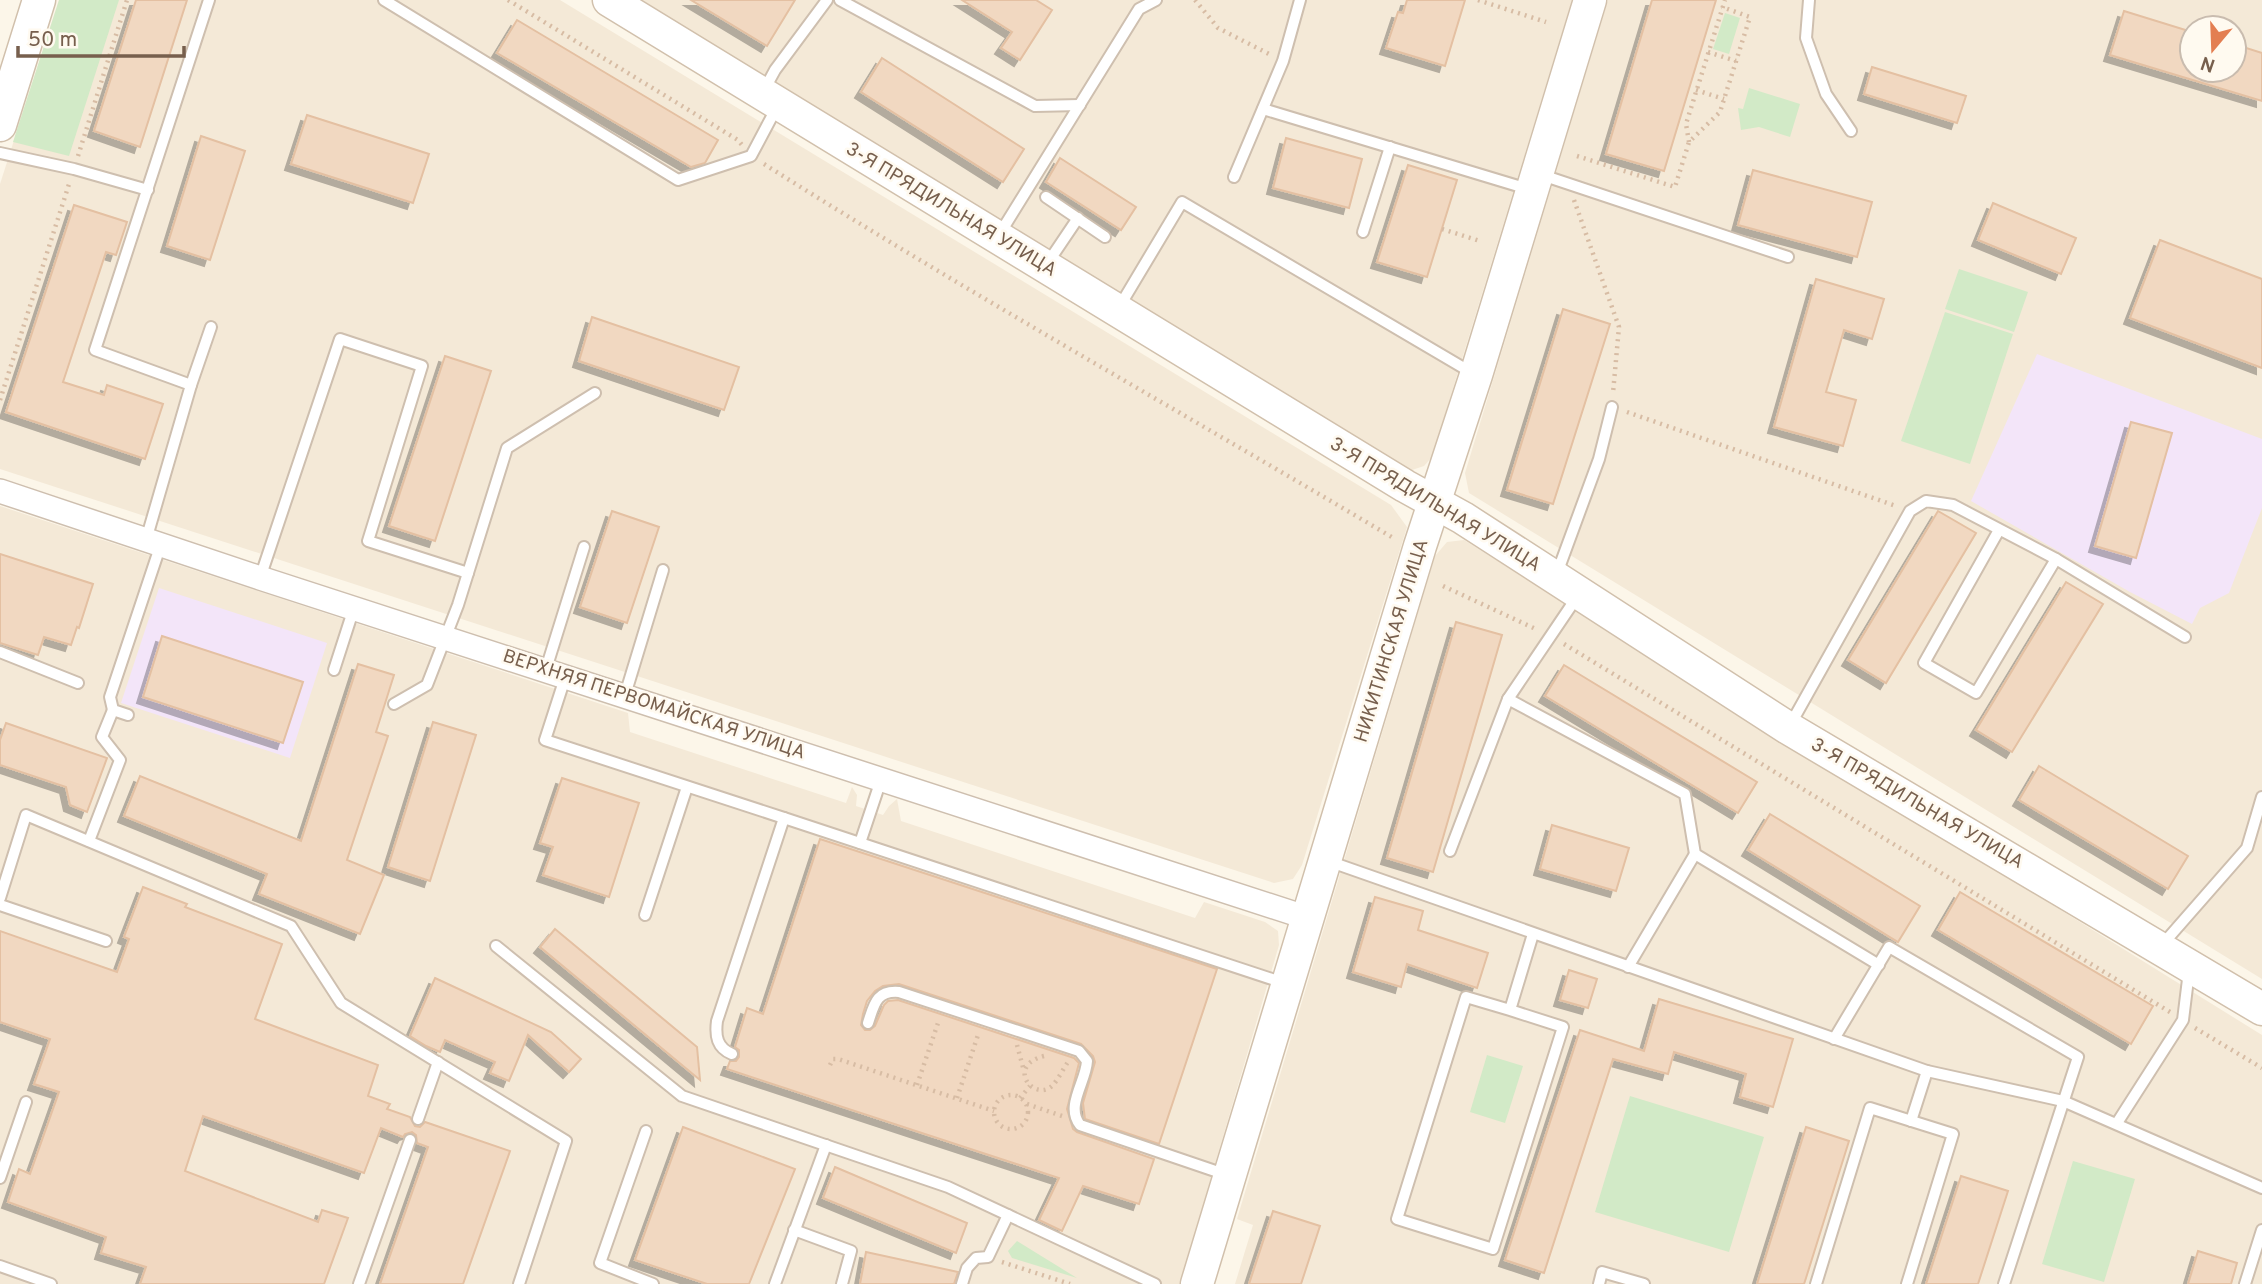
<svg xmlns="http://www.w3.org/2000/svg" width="2262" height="1284" viewBox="0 0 2262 1284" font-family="Overpass,sans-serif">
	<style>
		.residential { fill: #f4e9d7; fill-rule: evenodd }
		.education { fill: #f3e5f9 }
		.green { fill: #d2eac7 }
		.building { fill: #f1d8c1; stroke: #e4c0a2; stroke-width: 2; filter: url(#shadow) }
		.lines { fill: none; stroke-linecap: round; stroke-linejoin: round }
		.lane-casing { stroke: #cebfaf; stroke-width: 14 }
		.street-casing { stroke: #cebfaf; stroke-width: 26 }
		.secondary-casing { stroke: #d1c0ac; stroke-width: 35 }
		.path { stroke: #d7bca4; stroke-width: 4.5; stroke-dasharray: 2 5; stroke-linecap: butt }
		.lane { stroke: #fff; stroke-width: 10 }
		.street { stroke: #fff; stroke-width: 23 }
		.secondary { stroke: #fff; stroke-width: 32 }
		.labels { text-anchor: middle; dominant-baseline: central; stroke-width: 5; stroke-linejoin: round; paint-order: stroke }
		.street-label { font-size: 19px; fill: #775f4d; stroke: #fffaf0 }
	</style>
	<defs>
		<filter id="shadow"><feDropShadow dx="-6" dy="6" stdDeviation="0" flood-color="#0004"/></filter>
	</defs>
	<rect width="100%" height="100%" fill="#fcf6e9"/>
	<!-- residential -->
	<g class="residential">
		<path d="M59,0h501l831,505 16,22 -105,338 -9,14 -19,4 -1274,-414v-285z"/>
		<path d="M635,0h937l-140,457 -8,9 -15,5z"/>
		<path d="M1608,0h654v979l-793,-486 -4,-20zM2192,28h42v42h-42z"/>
		<path d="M0,506l628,207 2,19 216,71 6,-16 5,8 -1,11 27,9 6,-9 8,-7 4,22 294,97 9,-16 61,20 13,9 1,14 -99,339h-1180z"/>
		<path d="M1464,540l798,495v249h-1027l18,-59 -16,-6 198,-663 12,-14z"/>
	</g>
	<!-- education -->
	<g class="education">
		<path d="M2037,354l225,85v69l-33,85 -29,15 -8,16 -62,-32 -159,-91z"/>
		<path d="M159,588l168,55 -37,115 -169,-55z"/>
	</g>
	<!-- green -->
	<g class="green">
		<path d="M59,0h60l-50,156 -56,-14z"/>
		<path d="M1725,13l15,5 -11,36 -16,-5z"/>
		<path d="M1749,88l51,16 -10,33 -31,-10 -18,3 -3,-22 5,1z"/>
		<path d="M1959,269l69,23 -14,40 -69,-23z"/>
		<path d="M1945,312l68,22 -43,130 -69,-23z"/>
		<path d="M1487,1055l36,11 -18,57 -35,-11z"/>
		<path d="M1630,1096l134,41 -35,115 -134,-40z"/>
		<path d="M2073,1161l62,18 -31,103 -62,-18z"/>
		<path d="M1017,1241l60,37 -65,-20 -4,-7z"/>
	</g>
	<!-- building -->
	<g class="building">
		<path d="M136,0h51l-47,147 -46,-16z"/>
		<path d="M691,0h104l-28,46z"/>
		<path d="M962,0h74l16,10 -32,50 -19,-12 11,-16z"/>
		<path d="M1407,0h58l-20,66 -59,-18 12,-36 5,1z"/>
		<path d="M1652,0h64l-52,171 -58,-17z"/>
		<path d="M2124,11l68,21v38h42v-26l28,9v48l-152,-46z"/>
		<path d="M517,20l201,120 -13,23 -14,4 -194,-114z"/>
		<path d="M882,58l142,91 -21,33 -142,-90z"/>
		<path d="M1872,67l94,29 -9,27 -93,-29z"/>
		<path d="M307,115l122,39 -16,49 -122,-39z"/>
		<path d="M201,136l44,15 -35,109 -43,-14z"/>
		<path d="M1286,138l76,21 -13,49 -76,-20z"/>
		<path d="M1060,158l76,49 -15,23 -75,-48z"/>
		<path d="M1408,165l49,15 -30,97 -50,-15z"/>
		<path d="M1753,170l119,32 -15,55 -119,-32z"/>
		<path d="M1993,203l83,35 -15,36 -83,-34z"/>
		<path d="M74,205l53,17 -11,33 -10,-3 -43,130 41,13 3,-10 56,19 -18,55 -139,-47z"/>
		<path d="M2160,240l102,39v89l-132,-50z"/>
		<path d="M1816,279l68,20 -12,40 -28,-9 -18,62 30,8 -13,46 -69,-19z"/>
		<path d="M1563,309l47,15 -57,180 -46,-14z"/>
		<path d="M592,317l147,50 -15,43 -145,-49z"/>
		<path d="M445,356l46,15 -56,170 -46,-15z"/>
		<path d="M2131,422l41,11 -36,125 -41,-12z"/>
		<path d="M612,511l47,16 -32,96 -47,-16z"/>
		<path d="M1938,511l38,22 -90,150 -38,-23z"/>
		<path d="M0,554l93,30 -14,44 -2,-1 -6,18 -27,-8 -6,18 -38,-12z"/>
		<path d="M2066,582l37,22 -91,148 -36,-22z"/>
		<path d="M1456,622l46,13 -69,237 -46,-14z"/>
		<path d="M162,636l141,46 -20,61 -140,-46z"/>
		<path d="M358,664l36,11 -18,57 12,4 -41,124 37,15 -24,59 -101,-40 8,-20 -143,-58 16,-40 161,65z"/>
		<path d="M1564,665l193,117 -19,31 -193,-117z"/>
		<path d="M433,722l43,13 -46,146 -42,-14z"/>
		<path d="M6,723l101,35 -20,54 -17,-7 -4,-18 -66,-22v-25z"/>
		<path d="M2039,766l149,90 -20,33 -149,-89z"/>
		<path d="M562,778l77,25 -30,94 -66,-22 10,-28 -13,-4z"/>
		<path d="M1770,814l150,92 -22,36 -150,-92z"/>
		<path d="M1552,825l77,23 -13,43 -76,-22z"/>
		<path d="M820,839l397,130 -58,175 -74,-25 -2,-16 12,-41 -2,-6 -12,-12 -182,-60 -16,2 -8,5 -8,10 -4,13 -2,11 4,5h5l5,-4 9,-21 4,-4 10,-1 176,58 5,5 -12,46 6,20 4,3 77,27 -15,45 -56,-18 -21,45 -23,-11 20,-42 -332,-109 3,-8h6l3,-4v-7l-4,-3 12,-39 16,6z"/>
		<path d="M143,887l44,17 -2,3 97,37 -27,75 123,46 -10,31 22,8 -3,5 23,8 5,9 5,1 5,-5 85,29 -47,133h-83l48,-137 -11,-4 -1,-8 -4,-3 -7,2 -2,3 -22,-9 -17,45 -161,-57 -18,55 133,51 4,-12 26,8 -24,66h-184l6,-17 -45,-14 5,-16 -98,-35 11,-33 11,5 29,-82 -25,-8 16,-45 -50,-17v-91l117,41 12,-33 -5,-2z"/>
		<path d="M1960,892l193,114 -22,38 -193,-114z"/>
		<path d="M1375,897l48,14 -5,19 70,23 -11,35 -70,-24 -6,23 -48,-15z"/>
		<path d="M555,929l142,118 3,33 -160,-133z"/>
		<path d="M1569,970l28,9 -9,29 -28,-8z"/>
		<path d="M435,978l116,54 30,27 -12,13 -41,-37 -19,46 -19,-8 5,-11 -50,-22 -5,12 -14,-6 -16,-10z"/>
		<path d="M1659,999l134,40 -20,68 -33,-10 6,-23 -72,-22 -6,22 -55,-15 -69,214 -39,-13 75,-230 64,21z"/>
		<path d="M683,1127l112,42 -46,115h-42l-72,-24z"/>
		<path d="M1806,1127l43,14 -43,137 -2,6h-47z"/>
		<path d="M835,1167l132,56 -11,30 -133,-55z"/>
		<path d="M1961,1176l47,15 -30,93h-52z"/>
		<path d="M1273,1211l47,15 -19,58h-52z"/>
		<path d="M2198,1251l39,12 -6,21h-43z"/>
		<path d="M866,1252l92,20 -4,12h-94z"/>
	</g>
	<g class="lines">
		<defs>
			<g id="lane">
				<path d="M384,0l294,180 73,-24 26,-49"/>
				<path d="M840,0l195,106 45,-1"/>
				<path d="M1809,0l-3,38 20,56 25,37"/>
				<path d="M763,92l12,-22 52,-70"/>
				<path d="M1263,109l265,80"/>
				<path d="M0,153l74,16 74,21"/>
				<path d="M1539,174l249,83"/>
				<path d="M1234,177l49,-116 17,-61"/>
				<path d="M1046,197l59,40"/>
				<path d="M1363,232l27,-85"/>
				<path d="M999,235l140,-226 17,-9"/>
				<path d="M1047,264l31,-46"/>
				<path d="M1118,309l64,-107 292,172"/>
				<path d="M191,385l20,-58"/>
				<path d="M1999,530l-75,133 52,30 80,-134"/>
				<path d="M146,540l45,-155 -96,-35 114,-350"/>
				<path d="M1556,576l43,-117 13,-52"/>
				<path d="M260,578l80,-239 82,27 -54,175 100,32"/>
				<path d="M0,652l78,31"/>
				<path d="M546,669l38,-122"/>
				<path d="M334,670l20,-62"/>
				<path d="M566,675l-21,65 239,78"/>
				<path d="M625,695l38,-125"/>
				<path d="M1508,699l71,-105"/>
				<path d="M394,704l33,-19 31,-80 49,-157 88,-55"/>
				<path d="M128,715l-15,-5 -3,-13 51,-153"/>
				<path d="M1789,727l121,-216 16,-10 27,4 103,54 129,78"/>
				<path d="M89,841l31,-81 -18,-23 11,-27"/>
				<path d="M860,843l21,-63"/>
				<path d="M1450,851l58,-152 177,95 10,60 184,111"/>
				<path d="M1328,861l599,210 136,30 199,87"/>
				<path d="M0,898l26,-83 265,111 50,77 225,138 -47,143"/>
				<path d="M0,905l106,36"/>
				<path d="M645,915l42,-128"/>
				<path d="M2162,945l85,-97 15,-51"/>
				<path d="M496,946l186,150 266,91 207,97"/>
				<path d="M1628,967l67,-113"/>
				<path d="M1510,1010l-44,-13 -69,222 96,30 70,-222 -53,-17 23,-76"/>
				<path d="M868,1023c6,-18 8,-33 31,-31l180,59 8,10c-1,21 -22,45 -7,64l147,50"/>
				<path d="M1834,1039l55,-92 189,110 -74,227"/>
				<path d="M732,1054c-15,-6 -17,-18 -15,-33l67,-203 500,165"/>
				<path d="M418,1119l20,-57"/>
				<path d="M1911,1121l16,-50"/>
				<path d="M2117,1123l66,-103 6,-49"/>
				<path d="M646,1131l-46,132 53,21"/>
				<path d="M0,1178l26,-76"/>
				<path d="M794,1230l57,21 -9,33"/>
				<path d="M0,1266l51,18"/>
				<path d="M359,1284l51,-144"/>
				<path d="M775,1284l51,-139"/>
				<path d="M962,1284l5,-16 9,-10 12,-1 20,-42"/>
				<path d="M1599,1284l3,-12 42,12"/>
				<path d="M1816,1284l54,-176 83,26 -46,150"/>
				<path d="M2245,1284l17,-54"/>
			</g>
			<path id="street" d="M0,491l260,87 1048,340"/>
			<g id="secondary">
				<path d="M609,0l796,486 58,32 325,210 474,281"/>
				<path d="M0,125l39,-125"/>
				<path d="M1197,1284l223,-738 56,-171 114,-375"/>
			</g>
		</defs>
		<!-- lane casing -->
		<use href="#lane" class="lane-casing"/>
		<!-- street casing -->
		<use href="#street" class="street-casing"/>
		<!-- secondary casing -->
		<use href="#secondary" class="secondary-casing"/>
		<!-- path -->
		<g class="path">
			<path d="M508,0l230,140 4,5"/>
			<path d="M1195,0l23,28 51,26"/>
			<path d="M1478,0l68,22"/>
			<path d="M1708,52l28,9"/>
			<path d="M1696,90l28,9"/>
			<path d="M1689,142l-3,-18 39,-124"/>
			<path d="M78,156l49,-156"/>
			<path d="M1577,156l98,31 14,-45 31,-30 30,-95 -28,-10"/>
			<path d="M764,164c207,131 421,250 631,375"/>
			<path d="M1574,200l45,127 -6,66"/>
			<path d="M1442,229l38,12"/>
			<path d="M0,400l70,-219"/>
			<path d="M1627,412l269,94"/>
			<path d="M1443,586l95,44"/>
			<path d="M1564,644l606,368"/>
			<path d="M2195,1028l67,40"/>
			<path d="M1017,1045l7,26"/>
			<path d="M1044,1056c-39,10 -10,46 8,30 6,-6 11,-17 16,-24"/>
			<path d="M830,1065l3,-6h5l156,52"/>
			<path d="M917,1085l22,-65"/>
			<circle cx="1011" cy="1112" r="17"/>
			<path d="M957,1098l22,-66"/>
			<path d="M1020,1098l10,-12"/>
			<path d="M1027,1104l35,12"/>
			<path d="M1002,1262l68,22"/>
		</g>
		<!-- lane -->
		<use href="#lane" class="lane"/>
		<!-- street -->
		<use href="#street" class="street"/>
		<!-- secondary -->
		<use href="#secondary" class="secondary"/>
	</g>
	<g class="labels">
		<!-- street labels -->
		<g class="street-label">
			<text transform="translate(951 210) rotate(31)">3-Я ПРЯДИЛЬНАЯ УЛИЦА</text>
			<text transform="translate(1435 505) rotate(31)">3-Я ПРЯДИЛЬНАЯ УЛИЦА</text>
			<text transform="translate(1392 641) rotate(-73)">НИКИТИНСКАЯ УЛИЦА</text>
			<text transform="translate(654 705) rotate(18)">ВЕРХНЯЯ ПЕРВОМАЙСКАЯ УЛИЦА</text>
			<text transform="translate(1917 804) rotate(30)">3-Я ПРЯДИЛЬНАЯ УЛИЦА</text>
		</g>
	</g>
	<!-- north arrow -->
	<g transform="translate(2213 49) rotate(199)"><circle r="33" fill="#fffaf0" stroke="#c9bcaf" stroke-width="2"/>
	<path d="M0-5L12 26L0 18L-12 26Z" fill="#e37e51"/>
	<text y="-10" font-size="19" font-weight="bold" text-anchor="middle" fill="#775f4d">N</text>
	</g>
	<!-- scale -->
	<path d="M18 46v10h166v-10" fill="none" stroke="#775f4d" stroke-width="3.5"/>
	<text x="28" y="46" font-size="21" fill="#775f4d" stroke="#fffaf0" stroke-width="5" paint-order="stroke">50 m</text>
</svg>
